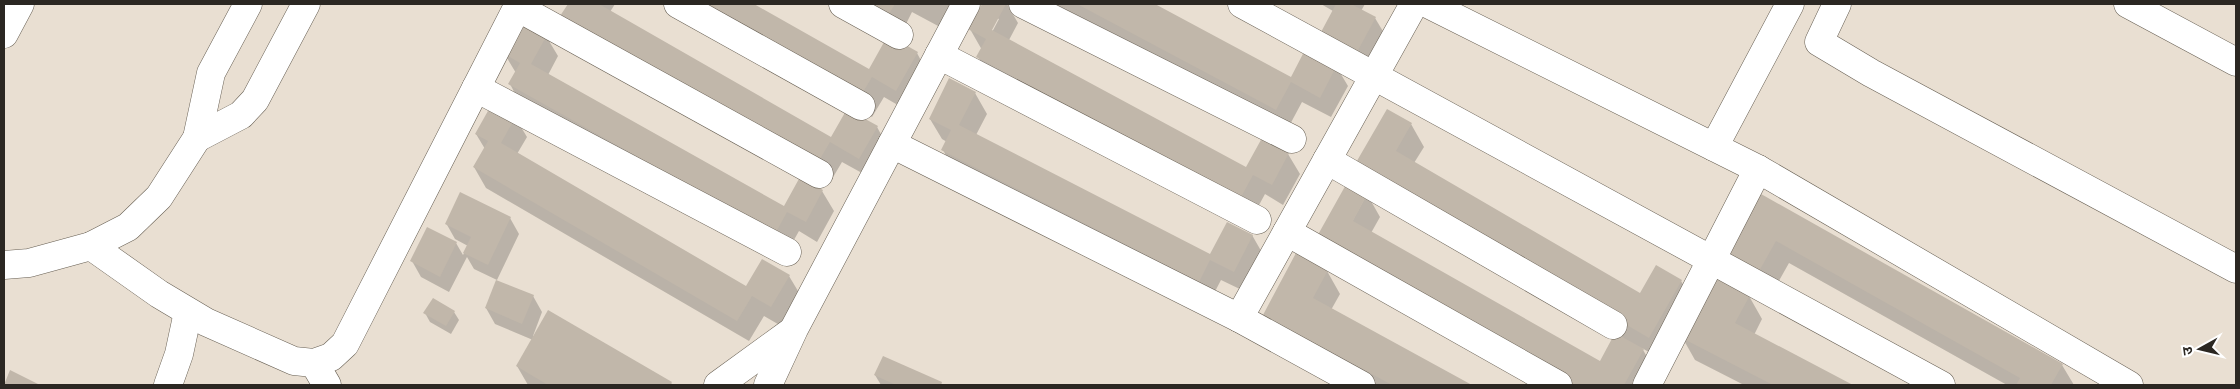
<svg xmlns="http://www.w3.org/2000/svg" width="2240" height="389" viewBox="0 0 2240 389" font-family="'Work Sans','Noto Sans Devanagari',sans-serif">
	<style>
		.shadow { fill: #0003; fill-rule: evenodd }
		.building { fill: #c1b7aa }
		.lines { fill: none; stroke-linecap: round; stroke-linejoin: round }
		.minor-casing { stroke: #675f53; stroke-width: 29 }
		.minor { stroke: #fff; stroke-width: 28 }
	</style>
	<rect width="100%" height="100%" fill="#e9dfd2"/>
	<!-- shadow -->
	<g class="shadow">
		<path d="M566,4h49l-5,8 221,127 46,-12 11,20 -17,31 -29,-16 -13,22 -255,-147 -6,-32z"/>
		<path d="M672,4h79l119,67 47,-18 11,21 -20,37 -24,-14 -12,20z"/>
		<path d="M846,4h106l-12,23 -28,-15 -11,22z"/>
		<path d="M984,4h23l11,19 -9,17 238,129 41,-15 12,20 -17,31 -18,-11 -13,24 -262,-141 -12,-20 4,-7 -12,-21zM997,18l2,1 -9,17 -2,-1z"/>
		<path d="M1053,4h99l139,74 45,-12 12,20 -17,31 -29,-15 -15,28z"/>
		<path d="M1321,4h44l-4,7 14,7 12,20 -19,35 -35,-62z"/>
		<path d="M546,36l12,20 -10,19 236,133 38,-17 12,20 -17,31 -18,-11 -13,23 -265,-149 -11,-21 6,-11 -12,-20z"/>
		<path d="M975,93l12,21 -11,21 235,121 41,-21 12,21 -18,36 -25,-12 -11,21 -256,-131 -11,-20 4,-8 -5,-3 -12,-20z"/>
		<path d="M515,117l12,20 -10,17 230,134 42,-12 12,20 -18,31 -19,-11 -15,25 -263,-153 -12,-21 11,-18 -9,-15z"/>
		<path d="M1411,124l13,23 -10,16 227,132 40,-14 13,23 -32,56 -20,-12 14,25 -7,12h-102l-217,-123 37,-68 13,23 -9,16 229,130 17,-30 -249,-144z"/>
		<path d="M1762,196l300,169 12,20h-67l-218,-122 -18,32 -30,-16z"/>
		<path d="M510,218l9,16 -22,46 -23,-11 -7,-12 -18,35 -28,-15 -9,-16 44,-18 7,12 5,-9 -13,-7 -9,-16z"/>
		<path d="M1327,271l13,23 -9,16 139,75h-105l-87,-47 -14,-23z"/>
		<path d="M533,296l9,16 -9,24 138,47 2,2h-145l-11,-19 16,-26 -38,-16 -9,-16z"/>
		<path d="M1749,296l13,23 -8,16 97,50h-107l-49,-25 -13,-23z"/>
		<path d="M454,312l5,8 -8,14 -21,-12 -5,-9z"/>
		<path d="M875,375l66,8 1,2h-61z"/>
	</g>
	<!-- building -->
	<g class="building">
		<path d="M568,4h31l232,133 16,-28 31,17 -19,33 -29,-17 -13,22 -257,-148z"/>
		<path d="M695,4h59l115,65 19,-34 30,17 -22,39 -24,-14 -12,20z"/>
		<path d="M870,4h25l-6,10z"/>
		<path d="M982,4h24l-14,26 254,137 16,-29 27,15 -17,32 -19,-10 -13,24 -264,-142 10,-18 -18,-10z"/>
		<path d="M1077,4h78l136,73 15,-29 31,17 -17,33 -29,-16 -15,28z"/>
		<path d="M1336,4h15l25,13 -20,37 -36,-20z"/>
		<path d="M521,20l26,15 -16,29 253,142 16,-29 23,13 -17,32 -19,-10 -12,22 -267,-150 12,-21 -17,-10z"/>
		<path d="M949,78l27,14 -17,33 251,129 17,-32 26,13 -19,37 -24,-12 -11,22 -258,-132 10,-20 -22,-11z"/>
		<path d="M493,102l23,14 -15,27 245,143 16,-27 28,16 -19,32 -19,-11 -15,25 -264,-154 15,-26 -13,-7z"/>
		<path d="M1387,109l25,14 -16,28 244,142 16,-28 26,15 -33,58 -295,-172z"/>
		<path d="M1348,181l20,12 -15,28 247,140 15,-28 29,16 -20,36h-52l-257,-145z"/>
		<path d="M460,192l51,25 -23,48 -25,-12 8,-16 -26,-13z"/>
		<path d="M1761,194l302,170 -12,21h-35l4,-7 -244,-137 -18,32 -32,-17z"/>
		<path d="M427,227l30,15 -17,35 -30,-16z"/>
		<path d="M1296,253l32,17 -15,28 159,87h-80l-129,-70z"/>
		<path d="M1712,275l38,20 -15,28 118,62h-80l-93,-48z"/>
		<path d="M496,280l38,15 -12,29 -37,-16z"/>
		<path d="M433,298l22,13 -9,15 -23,-13z"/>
		<path d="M548,310l124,72 -2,3h-122l-32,-19z"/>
		<path d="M883,356l59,26 -1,3h-45l-22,-10z"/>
		<path d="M10,370l30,15h-36z"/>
	</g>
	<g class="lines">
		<defs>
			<g id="minor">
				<path d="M678,4l183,102"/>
				<path d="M843,4l56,31"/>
				<path d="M1023,4l269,135"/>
				<path d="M1242,4l699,381"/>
				<path d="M1428,4l330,165 371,216"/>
				<path d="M1837,4l-18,38 52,31 365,196"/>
				<path d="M2128,4l108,58"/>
				<path d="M517,7l302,167"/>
				<path d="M4,34l16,-30"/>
				<path d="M939,55l318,165"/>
				<path d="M476,88l311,164"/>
				<path d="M197,138l44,-23 14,-15 51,-96"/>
				<path d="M892,144l347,174 122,67"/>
				<path d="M1714,147l76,-143"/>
				<path d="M1327,160l286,165"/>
				<path d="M1287,232l271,153"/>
				<path d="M91,246l68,48 47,28 88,39 20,2 17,-6 14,-13 174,-340"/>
				<path d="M4,265l25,-2 62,-17 37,-19 31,-30 38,-59 14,-65 37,-69"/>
				<path d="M1239,318l175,-314"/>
				<path d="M314,363l13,22"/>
				<path d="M168,385l11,-31 9,-42"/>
				<path d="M718,385l73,-53"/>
				<path d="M768,385l26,-56 172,-325"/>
				<path d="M1647,385l111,-216"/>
			</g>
		</defs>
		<!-- minor casing -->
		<use href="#minor" class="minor-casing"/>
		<!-- minor -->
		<use href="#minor" class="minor"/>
	</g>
	<!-- border -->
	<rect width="2240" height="389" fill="none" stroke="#2b2722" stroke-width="10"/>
	<!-- north arrow -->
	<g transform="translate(2200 349) rotate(262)" stroke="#ffffff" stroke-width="4" paint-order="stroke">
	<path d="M0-4L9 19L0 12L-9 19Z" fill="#2b2722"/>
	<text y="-8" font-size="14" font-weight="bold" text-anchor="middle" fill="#2b2722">उ</text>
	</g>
</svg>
